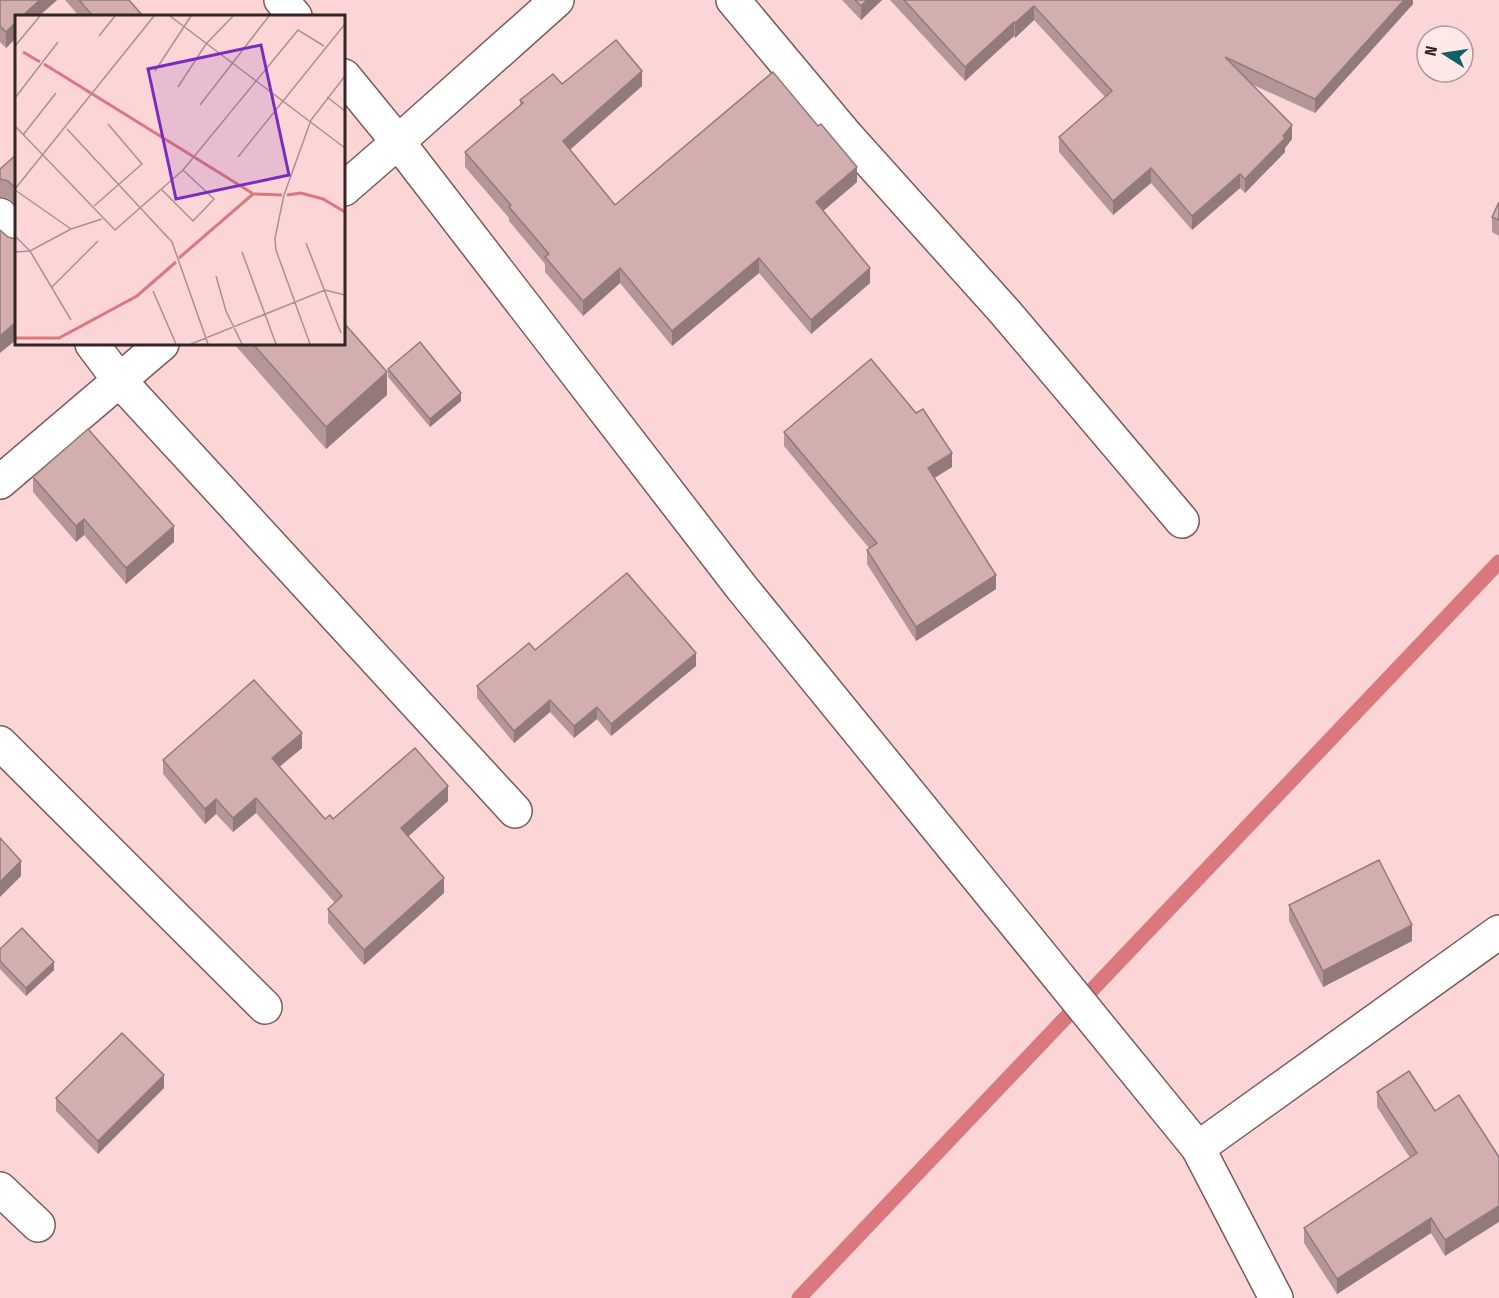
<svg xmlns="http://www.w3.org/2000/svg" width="1499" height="1298" viewBox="0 0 1499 1298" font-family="'Fira Sans Condensed',sans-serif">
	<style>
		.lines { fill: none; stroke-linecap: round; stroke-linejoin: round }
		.stream { stroke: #da787d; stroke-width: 15 }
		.street-casing { stroke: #7a5a5a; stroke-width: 36 }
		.street { stroke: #fff; stroke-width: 33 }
		.wall { fill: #b59696 }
		.shaded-wall { fill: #937a7a }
		.building { fill: #d2aeae; stroke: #937a7a; stroke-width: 1.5 }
		.inset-river { fill: none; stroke: #da787d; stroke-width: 3 }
		.inset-road { fill: none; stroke: #ac8f90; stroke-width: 1.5 }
		.view { fill: #7b2cbf; fill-opacity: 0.15; stroke: #7b2cbf; stroke-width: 3 }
		.inset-edge { fill: none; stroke: #332526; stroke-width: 3 }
	</style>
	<rect width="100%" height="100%" fill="#fcd6d6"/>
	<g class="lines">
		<!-- stream -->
		<path class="stream" d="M799,1298l700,-736"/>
		<defs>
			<g id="street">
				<path d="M281,0l14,16"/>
				<path d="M733,0l113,135 159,177 177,209"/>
				<path d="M344,76l54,66 344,446 456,560 78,150"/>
				<path d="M344,189l54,-47 159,-142"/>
				<path d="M0,215l16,23"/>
				<path d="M92,344l27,36 396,431"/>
				<path d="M0,482l162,-138"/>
				<path d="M0,743l265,264"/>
				<path d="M1198,1148l301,-216"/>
				<path d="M0,1189l38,36"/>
			</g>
		</defs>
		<!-- street casing -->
		<use href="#street" class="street-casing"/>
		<!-- street -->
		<use href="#street" class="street"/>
	</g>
	<!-- wall -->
	<g class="wall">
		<path d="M0,0h57l-18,16h-23v22l-10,10 -6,-6z"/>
		<path d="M65,0h64l14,16h-64z"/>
		<path d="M842,0h40l-21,20z"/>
		<path d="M890,0h523v4l-98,109 -64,-29 41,55 -7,9v4l-40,41 -5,-5 -48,42 -41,-47 -38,32 -54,-63v-15l46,-40 -71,-77 -19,18 -1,-2 -49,45z"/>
		<path d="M562,84l80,2 -72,63 45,56 242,-23 -34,29 47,72 -59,51 -52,-61 -87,73 -52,-63 -37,33 -38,-44v-8l-36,-43v-3l-44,-51v-15l55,-46v-6z"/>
		<path d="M16,155v51l-8,-8 -8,-1v-28z"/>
		<path d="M1499,202v34l-7,-4v-15z"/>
		<path d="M235,344h109l43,51 -61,54 -91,-104z"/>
		<path d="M388,369l73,32 -31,26 -42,-50z"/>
		<path d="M784,432l168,35 -18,11 62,111 -80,52 -49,-77v-14l2,-2 -85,-102z"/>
		<path d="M33,477l141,65 -48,42 -42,-49 -8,7 -43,-50z"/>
		<path d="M535,650l161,16 -85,70 -14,-17 -23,19 -24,-26 -36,31 -37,-45v-12z"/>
		<path d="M302,748l-23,19 46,52h8l115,-18 -40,35 36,57 -80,72 -36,-42v-14l7,-6 -79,-90 -23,19 -17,-18 -11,10 -42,-50v-14z"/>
		<path d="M1289,905l123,36 -89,46 -34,-66z"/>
		<path d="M0,949l54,21 -28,26 -26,-27z"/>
		<path d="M164,1088l-66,66 -42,-43v-13z"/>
		<path d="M1377,1092l58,19 24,-16 -14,161 -14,-23 -94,61 -33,-51v-15l106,-70 -33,-51z"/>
	</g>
	<!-- shaded-wall -->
	<g class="shaded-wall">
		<path d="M40,0h17l-18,16h-17z"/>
		<path d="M867,0h15l-21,20v-14z"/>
		<path d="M1404,0h9v4l-98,109v-14z"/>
		<path d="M1034,6v14l-19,18v-15z"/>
		<path d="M16,22v16l-10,10v-16z"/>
		<path d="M1014,22v14l-49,45v-14z"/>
		<path d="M642,71v15l-79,70v-15z"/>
		<path d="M1292,125v14l-7,9v4l-40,41v-14z"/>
		<path d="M857,167v15l-41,35v-15z"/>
		<path d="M1151,168v15l-38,32v-14z"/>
		<path d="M1240,174v14l-48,42v-14z"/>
		<path d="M759,258v15l-87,73v-15z"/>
		<path d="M620,268v15l-37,33v-15z"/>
		<path d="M870,268v15l-59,51v-14z"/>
		<path d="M16,322v18l-16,13v-17z"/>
		<path d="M387,372v23l-61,54v-22z"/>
		<path d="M461,393v8l-31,26v-8z"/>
		<path d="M952,453v14l-24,15v-14z"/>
		<path d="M84,519v16l-8,7v-16z"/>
		<path d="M174,526v16l-48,42v-16z"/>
		<path d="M996,575v14l-80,52v-14z"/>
		<path d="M696,653v13l-85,70v-12z"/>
		<path d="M550,700v12l-36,31v-12z"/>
		<path d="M597,707v12l-23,19v-12z"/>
		<path d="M302,733v15l-30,25v-15z"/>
		<path d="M448,786v15l-47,42v-15z"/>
		<path d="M256,798v15l-23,19v-14z"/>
		<path d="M216,799v15l-11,10v-15z"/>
		<path d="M21,861v15l-21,21v-15z"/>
		<path d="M444,878v15l-80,72v-15z"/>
		<path d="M1412,925v16l-89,46v-16z"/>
		<path d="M54,962v8l-28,26v-8z"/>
		<path d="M164,1075v13l-66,66v-13z"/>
		<path d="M1499,1206v16l-54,34v-16z"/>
		<path d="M1431,1218v15l-94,61v-15z"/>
	</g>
	<!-- building -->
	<g class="building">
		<path d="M0,0h40l-18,16h-6v6l-10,10 -6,-6z"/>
		<path d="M79,0h50l14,16h-50z"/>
		<path d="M855,0h12l-6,6z"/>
		<path d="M904,0h500l-89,99 -90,-42 67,68 -9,11 2,2 -40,41 -5,-5 -48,42 -41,-48 -38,33 -54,-64 53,-46 -78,-85 -19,17 -1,-1 -49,45z"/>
		<path d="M616,40l26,31 -79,70 52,64 158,-133 45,54 3,-2 36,43 -41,35 54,66 -59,52 -52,-62 -87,73 -52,-63 -37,33 -38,-44 4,-3 -40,-47 2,-2 -46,-53 58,-49 -3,-3 33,-26 9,10z"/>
		<path d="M16,155v34l-8,-8 -8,-2v-10z"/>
		<path d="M1499,202v18l-7,-3z"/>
		<path d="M0,230l8,7 8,2v83l-16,14z"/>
		<path d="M344,323l43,49 -61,55 -73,-83h91z"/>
		<path d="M420,342l41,51 -31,26 -42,-50z"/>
		<path d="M871,359l45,54 7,-4 29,44 -24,15 68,107 -80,52 -49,-77 10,-7 -93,-111z"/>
		<path d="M88,429l86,97 -48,42 -42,-49 -8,7 -43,-49z"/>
		<path d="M627,573l69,80 -85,71 -14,-17 -23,19 -24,-26 -36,31 -37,-45 52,-43 6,7z"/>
		<path d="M254,680l48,53 -30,25 53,61 5,-4 3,4 82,-71 33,38 -47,42 43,50 -80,72 -36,-41 14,-13 -86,-98 -23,20 -17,-19 -11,10 -42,-49z"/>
		<path d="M0,838l21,23 -21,21z"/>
		<path d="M1379,860l33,65 -89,46 -34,-66z"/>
		<path d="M22,928l32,34 -28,26 -26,-27v-12z"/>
		<path d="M122,1033l42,42 -66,66 -42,-43z"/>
		<path d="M1409,1071l26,40 24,-16 40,62v49l-54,34 -14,-22 -94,61 -33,-51 113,-75 -40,-61z"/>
	</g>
	<!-- overview -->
	<g transform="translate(15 15)">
		<rect width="330" height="330" fill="#fcd6d6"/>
		<path class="inset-river" d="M8,37l17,10M29,49l208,129M272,180l14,-2 22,6 22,13M164,243l74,-64 29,1M0,323h44l78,-42 39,-34"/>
		<path class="inset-road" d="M155,1l175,132M84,21l16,-20M0,31l25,-30M140,56l36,-55M163,72l28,-43 27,-28M312,82l18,14M0,83l43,-56M185,90l69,-89M0,111l100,104 68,-60 115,-140 26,16M52,114l105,113 36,102M8,120l33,-42M223,142l107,-133M0,174l139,-173M146,174l32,32 21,-22 -31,-29M0,175l56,39M79,191l48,-42 -34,-40M0,221l15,15 41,69M291,228l35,90M0,237l15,-1 41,-22 31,-10M227,237l34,92M201,261l10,35 16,33M37,272l46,-46M138,276l23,53M176,329l134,-54 20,5M295,329l-34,-94 -1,-12 9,-43 27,-75 34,-44"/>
		<path class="view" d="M246,30l28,130 -113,24 -28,-130z"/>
		<rect width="330" height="330" class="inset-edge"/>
	</g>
	<!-- north arrow -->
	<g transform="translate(1445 54) rotate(282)"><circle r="28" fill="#ffe8e7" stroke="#ad9a9a" stroke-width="1.5"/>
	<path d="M0-4.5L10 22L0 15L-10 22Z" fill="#126265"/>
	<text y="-9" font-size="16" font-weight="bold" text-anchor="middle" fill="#332526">N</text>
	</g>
</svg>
